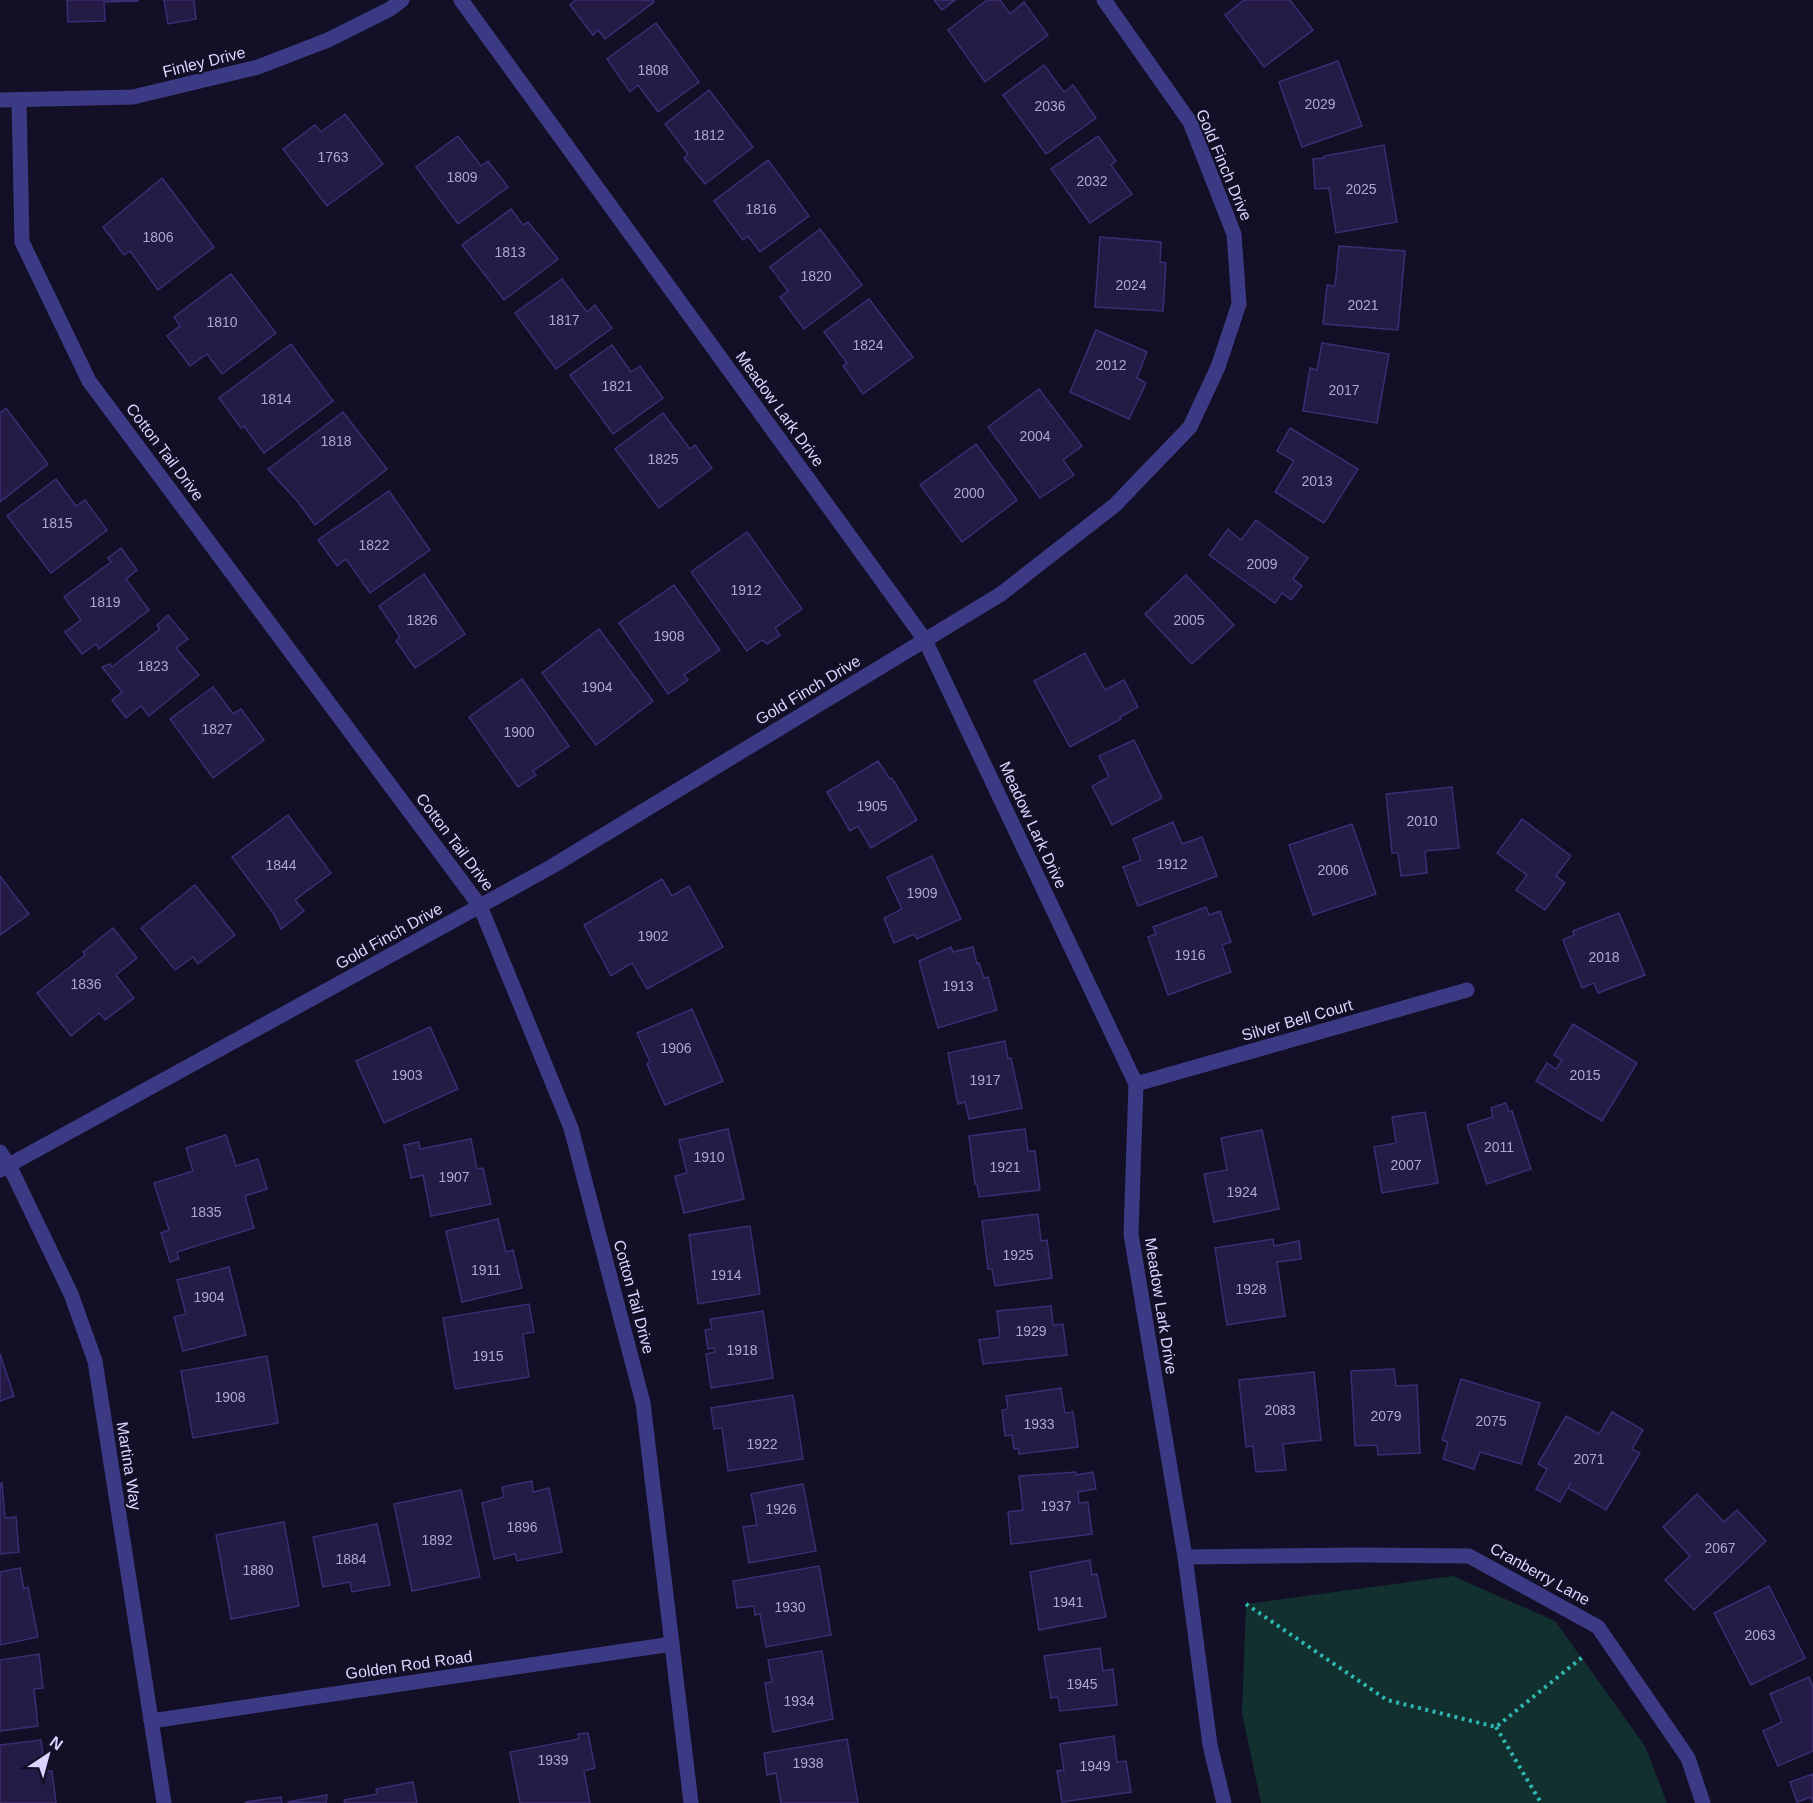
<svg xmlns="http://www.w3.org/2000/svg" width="1813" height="1803" viewBox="0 0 1813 1803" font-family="Helvetica,sans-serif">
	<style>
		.green { fill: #12302f }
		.building { fill: #241b47; stroke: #3b2d73; stroke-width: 1.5 }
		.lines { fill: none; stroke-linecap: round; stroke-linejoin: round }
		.path { stroke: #2fb8b0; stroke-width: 4; stroke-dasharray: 3 4.5; stroke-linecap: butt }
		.street { stroke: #3d3a85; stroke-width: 15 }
		.labels { text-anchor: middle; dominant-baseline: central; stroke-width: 4.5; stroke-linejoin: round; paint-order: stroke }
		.number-label { font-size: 14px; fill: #aca6d1 }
		.street-label { font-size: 16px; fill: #d9d4ff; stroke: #130f26 }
	</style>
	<rect width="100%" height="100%" fill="#130f26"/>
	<!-- green -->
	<path class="green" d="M1453,1576l102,45 90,125 22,57h-406l-19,-90 4,-109z"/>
	<!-- building -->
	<g class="building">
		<path d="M67,0h71v1l-34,1 1,19 -37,1z"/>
		<path d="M164,0h30l2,19 -28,5z"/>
		<path d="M575,0h78l1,2 -49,37 -7,-9 -5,5 -23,-30z"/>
		<path d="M934,0h21l-13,10z"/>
		<path d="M987,0h13l10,14 14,-12 24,33 -63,47 -37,-52z"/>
		<path d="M1244,0h46l23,30 -49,37 -39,-52z"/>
		<path d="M656,23l43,59 -41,30 -20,-27 -8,7 -23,-33z"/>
		<path d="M1338,61l24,65 -60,21 -23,-65z"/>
		<path d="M1044,65l20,27 9,-7 23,33 -50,36 -43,-59z"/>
		<path d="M709,90l44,57 -48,37 -21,-26 4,-4 -23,-30z"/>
		<path d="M345,114l38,50 -56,42 -44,-57 32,-24 6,7z"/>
		<path d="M458,136l23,30 7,-5 20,26 -50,37 -42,-57z"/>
		<path d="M1098,136l18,25 -5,4 21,29 -42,29 -39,-54z"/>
		<path d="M1384,145l13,77 -61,11 -7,-45 -14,1 -2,-30 11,-1v-2z"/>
		<path d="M768,160l41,56 -49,36 -12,-16 -5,4 -29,-39z"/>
		<path d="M162,178l52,69 -56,43 -28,-39 -6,4 -21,-28z"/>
		<path d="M511,209l12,16 5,-3 30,37 -54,41 -42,-55z"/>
		<path d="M820,229l42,56 -58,44 -24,-32 8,-6 -18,-24z"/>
		<path d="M1100,237l61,5 -1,20 6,1 -3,48 -68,-4z"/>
		<path d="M1339,246l66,5 -7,79 -75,-6 4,-39 8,1z"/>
		<path d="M231,274l45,59 -54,41 -15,-20 -17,12 -23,-30 13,-10 -6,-9z"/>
		<path d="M562,279l25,33 8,-7 17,23 -56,41 -41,-56z"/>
		<path d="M869,299l44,58 -50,37 -20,-28 4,-3 -23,-31z"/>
		<path d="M1096,330l51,22 -10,26 9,5 -17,36 -59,-27z"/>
		<path d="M1322,343l67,11 -12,69 -74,-12 7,-43 7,2z"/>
		<path d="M291,344l42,57 -69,52 -20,-27 -3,2 -22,-30z"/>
		<path d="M612,345l19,27 9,-6 23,32 -50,36 -43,-59z"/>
		<path d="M1039,389l43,57 -19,14 11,15 -34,23 -52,-71z"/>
		<path d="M6,408l42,56 -48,38v-89z"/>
		<path d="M343,412l44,57 -72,56 -17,-23 -30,-33z"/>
		<path d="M663,413l27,36 5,-4 17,23 -53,40 -44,-59z"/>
		<path d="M1290,428l68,41 -34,54 -49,-31 19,-31 -17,-10z"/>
		<path d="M976,444l41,56 -55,42 -42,-57z"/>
		<path d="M56,479l20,27 9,-6 22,30 -56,43 -44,-57z"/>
		<path d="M389,491l41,59 -60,43 -24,-34 -9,7 -19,-26z"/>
		<path d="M1256,520l52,38 -15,21 9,7 -11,14 -9,-7 -7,10 -66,-48 19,-26 13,11z"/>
		<path d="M747,532l55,77 -27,19 5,7 -13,9 -5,-4 -15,11 -56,-79z"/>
		<path d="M121,548l16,22 -11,9 23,31 -50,39 -3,-5 -14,10 -17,-22 16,-12 -17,-23 47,-35 -3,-4z"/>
		<path d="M424,574l41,60 -50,34 -19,-27 4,-4 -21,-31z"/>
		<path d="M1186,575l48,50 -42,39 -47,-50z"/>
		<path d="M674,585l46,65 -36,25 4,5 -20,14 -49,-71z"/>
		<path d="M168,615l20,24 -12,9 23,27 -50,41 -8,-10 -15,12 -14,-18 10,-8 -20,-25 8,-3 2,3 48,-38 -3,-4z"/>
		<path d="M599,629l54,72 -57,44 -54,-72z"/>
		<path d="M1085,653l20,37 19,-10 14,27 -18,10 1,2 -51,28 -36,-66z"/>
		<path d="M522,679l47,67 -36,25 3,4 -18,12 -49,-70z"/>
		<path d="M213,687l20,27 8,-5 23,31 -51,38 -43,-59z"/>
		<path d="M1134,740l28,58 -50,27 -20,-39 17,-9 -10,-21z"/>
		<path d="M878,761l12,18 2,-1 25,42 -46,28 -13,-22 -8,5 -23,-39z"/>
		<path d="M1452,787l7,61 -34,3 2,22 -26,3 -3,-23h-6l-6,-59z"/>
		<path d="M288,815l43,58 -36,27 9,11 -23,18 -7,-15 -42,-57z"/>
		<path d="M1522,819l49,37 -15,20 9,7 -20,27 -29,-20 11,-15 -30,-22z"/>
		<path d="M1173,822l9,22 20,-7 15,39 -79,30 -15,-39 18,-7 -8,-21z"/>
		<path d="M1352,824l24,70 -63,21 -24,-70z"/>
		<path d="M932,856l29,63 -44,20 -3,-5 -20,9 -10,-25 18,-9 -15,-32z"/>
		<path d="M0,876l29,38 -29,21z"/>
		<path d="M662,879l10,17 17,-10 34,61 -76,42 -15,-26 -21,13 -27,-51z"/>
		<path d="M195,885l40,50 -37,29 -5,-7 -18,13 -34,-42z"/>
		<path d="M1206,907l3,8 11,-4 11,31 -9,3 9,27 -63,23 -20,-58 8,-3 -3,-7z"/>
		<path d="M1619,913l26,62 -47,18 -4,-10 -12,5 -19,-48 11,-5 -1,-4z"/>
		<path d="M113,928l24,30 -21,17 18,23 -29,22 -6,-7 -28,23 -34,-43 48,-38 -2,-3z"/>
		<path d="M951,947l2,5 20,-5 4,17 2,-1 5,15 4,-1 9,33 -59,18 -19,-67z"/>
		<path d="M692,1009l31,72 -58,24 -18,-41 3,-2 -13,-29z"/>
		<path d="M1573,1024l64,39 -35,58 -66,-40 11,-18 9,6 6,-9 -8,-5z"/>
		<path d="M430,1027l28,62 -74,34 -28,-62z"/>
		<path d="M1005,1041l3,18 3,-1 11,50 -53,11 -4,-17 -7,2 -10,-51z"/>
		<path d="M1506,1103l3,9 3,-1 19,58 -44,15 -20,-59 26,-8 -2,-9z"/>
		<path d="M1425,1112l13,71 -56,10 -8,-46 22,-4 -4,-26z"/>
		<path d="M728,1129l16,70 -60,14 -9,-37 12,-3 -8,-33z"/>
		<path d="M1025,1129l3,22h7l5,39 -61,7 -2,-13h-2l-6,-48z"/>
		<path d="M1262,1130l17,79 -65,13 -10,-48 23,-4 -6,-32z"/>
		<path d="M226,1135l10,31 22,-7 9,30 -22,7 9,32 -77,24 2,7 -9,3 -9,-29 8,-3 -15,-47 39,-12 -7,-23z"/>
		<path d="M471,1139l6,30 6,-1 8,36 -60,12 -8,-41 -12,3 -7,-33 15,-3 1,7z"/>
		<path d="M1038,1214l3,27 6,-1 5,38 -57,8 -3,-17h-4l-6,-48z"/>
		<path d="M498,1219l8,33 7,-2 9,38 -60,14 -16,-71z"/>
		<path d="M750,1226l10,68 -62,10 -9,-69z"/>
		<path d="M1273,1239l1,7 25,-5 2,18 -24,3 8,54 -58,9 -12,-77z"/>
		<path d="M229,1267l17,68 -63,16 -9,-34 12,-3 -9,-34z"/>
		<path d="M529,1304l5,28 -11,2 6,43 -74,12 -12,-71z"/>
		<path d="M1051,1306l2,19 10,-1 4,31 -84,9 -4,-24 21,-3 -3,-26z"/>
		<path d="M763,1311l10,67 -62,10 -5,-34 9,-2 -1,-4 -6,1 -3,-19 7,-1 -2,-10z"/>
		<path d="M0,1354l14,42 -14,5z"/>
		<path d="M267,1356l11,67 -85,15 -12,-67z"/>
		<path d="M1394,1369l2,17 21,-1 3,68 -42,2 -1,-10 -22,1 -4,-75z"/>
		<path d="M1314,1372l7,68 -38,4 3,26 -30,2 -3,-26 -7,1 -7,-67z"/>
		<path d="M1461,1379l79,24 -19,61 -41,-12 -6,17 -31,-10 5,-17 -6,-2z"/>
		<path d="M1061,1388l4,25 8,-1 5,35 -59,7 -1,-6 -4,1 -2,-14 -7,1 -3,-26 6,-1 -2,-13z"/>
		<path d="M793,1395l10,64 -75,12 -6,-43 -8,1 -3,-21z"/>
		<path d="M1612,1412l31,18 -11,19 8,4 -34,57 -38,-22 3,-6 -11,20 -24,-13 11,-20 -9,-5 28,-48 33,18z"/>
		<path d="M1076,1472v3l17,-3 3,17 -18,3 1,11 9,-1 4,32 -81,10 -3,-32 15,-2 -4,-34z"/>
		<path d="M532,1481l1,11 16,-4 13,64 -45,9 -2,-7 -21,5 -12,-56 22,-6 -2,-10z"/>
		<path d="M0,1483h2l3,35 11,-1 3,35 -19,2z"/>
		<path d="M803,1484l13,67 -67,12 -6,-36 14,-2 -6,-31z"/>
		<path d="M461,1490l19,87 -68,14 -18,-87z"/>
		<path d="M1697,1494l27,28 13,-12 29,31 -72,69 -29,-30 25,-24 -27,-29z"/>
		<path d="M284,1522l15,84 -68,13 -15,-84z"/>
		<path d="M377,1524l13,61 -38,7 -2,-10 -27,5 -10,-50z"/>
		<path d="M1090,1560l2,15 5,-1 9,43 -67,13 -9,-58z"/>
		<path d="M819,1566l12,69 -65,12 -6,-33 -5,1 -1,-9 -17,2 -4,-27z"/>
		<path d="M20,1568l4,21 4,-2 10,50 -38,8v-73z"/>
		<path d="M1769,1586l36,72 -54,27 -37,-72z"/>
		<path d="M1100,1648l3,23 10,-2 4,36 -57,6 -2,-14 -7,1 -7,-42z"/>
		<path d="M822,1651l11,68 -60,13 -8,-49 7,-1 -4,-22z"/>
		<path d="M39,1654l4,34 -9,1 4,37 -38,5v-71z"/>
		<path d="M1809,1677l4,10v64l-35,15 -15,-35 19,-9 -12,-28z"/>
		<path d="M588,1733l7,35 -11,3 6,32h-70l-10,-51 69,-13 -1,-5z"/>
		<path d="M1114,1736l3,26 9,-1 5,31 -69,10 -5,-31 7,-1 -4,-26z"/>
		<path d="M847,1739l11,64h-77l-5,-30 -9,2 -3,-22z"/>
		<path d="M41,1740l4,31h7l4,32h-56v-58z"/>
		<path d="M1813,1774v29l-2,-6 -14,5 -7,-20z"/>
		<path d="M413,1782l4,21h-72l-1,-3 33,-6 -1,-5z"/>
		<path d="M327,1795l-1,8 -39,-1z"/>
		<path d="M281,1797l1,6h-36v-1z"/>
	</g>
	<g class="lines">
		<!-- path -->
		<g class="path">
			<path d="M1246,1604l141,96 109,27 89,-72"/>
			<path d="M1496,1727l45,76"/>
		</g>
		<!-- street -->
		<g class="street">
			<path d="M461,0l464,640 211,444 -5,150 54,323 25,188 14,58"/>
			<path d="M0,100l133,-3 125,-30 70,-27 62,-31 12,-9"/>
			<path d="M19,100l3,142 67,139 391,525 91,222 72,275 48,400"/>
			<path d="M1136,1084l331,-94"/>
			<path d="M0,1152l9,13 62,129 24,67 69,442"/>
			<path d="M0,1170l551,-303 450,-273 114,-89 75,-78 28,-60 21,-63 -5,-70 -44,-112 -86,-122"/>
			<path d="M1185,1557l174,-2 110,1 129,71 90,131 15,45"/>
			<path d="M151,1721l521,-77"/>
		</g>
	</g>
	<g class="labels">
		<!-- number labels -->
		<g class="number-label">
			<text x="653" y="70">1808</text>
			<text x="1320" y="104">2029</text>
			<text x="1050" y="106">2036</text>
			<text x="709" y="135">1812</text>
			<text x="333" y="157">1763</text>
			<text x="462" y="177">1809</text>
			<text x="1092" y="181">2032</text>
			<text x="1361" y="189">2025</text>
			<text x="761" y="209">1816</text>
			<text x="158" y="237">1806</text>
			<text x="510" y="252">1813</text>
			<text x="816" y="276">1820</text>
			<text x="1131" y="285">2024</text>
			<text x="1363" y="305">2021</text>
			<text x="564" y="320">1817</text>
			<text x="222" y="322">1810</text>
			<text x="868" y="345">1824</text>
			<text x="1111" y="365">2012</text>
			<text x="617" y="386">1821</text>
			<text x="1344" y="390">2017</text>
			<text x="276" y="399">1814</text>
			<text x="1035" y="436">2004</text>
			<text x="336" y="441">1818</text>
			<text x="663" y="459">1825</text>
			<text x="1317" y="481">2013</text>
			<text x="969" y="493">2000</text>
			<text x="57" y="523">1815</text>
			<text x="374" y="545">1822</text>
			<text x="1262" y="564">2009</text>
			<text x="746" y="590">1912</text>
			<text x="105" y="602">1819</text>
			<text x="422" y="620">1826</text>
			<text x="1189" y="620">2005</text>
			<text x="669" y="636">1908</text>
			<text x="153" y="666">1823</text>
			<text x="597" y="687">1904</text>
			<text x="217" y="729">1827</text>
			<text x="519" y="732">1900</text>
			<text x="872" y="806">1905</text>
			<text x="1422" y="821">2010</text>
			<text x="1172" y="864">1912</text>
			<text x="281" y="865">1844</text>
			<text x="1333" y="870">2006</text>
			<text x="922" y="893">1909</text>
			<text x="653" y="936">1902</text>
			<text x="1190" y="955">1916</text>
			<text x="1604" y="957">2018</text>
			<text x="86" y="984">1836</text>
			<text x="958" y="986">1913</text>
			<text x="676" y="1048">1906</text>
			<text x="407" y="1075">1903</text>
			<text x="1585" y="1075">2015</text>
			<text x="985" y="1080">1917</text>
			<text x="1499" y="1147">2011</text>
			<text x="709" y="1157">1910</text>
			<text x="1406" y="1165">2007</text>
			<text x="1005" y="1167">1921</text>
			<text x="454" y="1177">1907</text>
			<text x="1242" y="1192">1924</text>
			<text x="206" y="1212">1835</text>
			<text x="1018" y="1255">1925</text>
			<text x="486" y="1270">1911</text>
			<text x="726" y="1275">1914</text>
			<text x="1251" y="1289">1928</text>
			<text x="209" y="1297">1904</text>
			<text x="1031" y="1331">1929</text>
			<text x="742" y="1350">1918</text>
			<text x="488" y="1356">1915</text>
			<text x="230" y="1397">1908</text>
			<text x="1280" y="1410">2083</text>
			<text x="1386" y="1416">2079</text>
			<text x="1491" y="1421">2075</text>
			<text x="1039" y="1424">1933</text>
			<text x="762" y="1444">1922</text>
			<text x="1589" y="1459">2071</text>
			<text x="1056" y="1506">1937</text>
			<text x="781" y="1509">1926</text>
			<text x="522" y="1527">1896</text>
			<text x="437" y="1540">1892</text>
			<text x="1720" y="1548">2067</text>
			<text x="351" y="1559">1884</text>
			<text x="258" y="1570">1880</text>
			<text x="1068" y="1602">1941</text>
			<text x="790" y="1607">1930</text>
			<text x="1760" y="1635">2063</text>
			<text x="1082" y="1684">1945</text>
			<text x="799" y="1701">1934</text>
			<text x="553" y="1760">1939</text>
			<text x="808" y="1763">1938</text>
			<text x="1095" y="1766">1949</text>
		</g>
		<!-- street labels -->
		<g class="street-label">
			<text transform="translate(204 62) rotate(-14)">Finley Drive</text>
			<text transform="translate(1224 165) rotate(67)">Gold Finch Drive</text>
			<text transform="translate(780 409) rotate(54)">Meadow Lark Drive</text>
			<text transform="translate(165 452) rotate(53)">Cotton Tail Drive</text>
			<text transform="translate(808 690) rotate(-31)">Gold Finch Drive</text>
			<text transform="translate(1033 825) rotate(65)">Meadow Lark Drive</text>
			<text transform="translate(455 842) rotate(53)">Cotton Tail Drive</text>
			<text transform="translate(389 936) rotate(-29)">Gold Finch Drive</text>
			<text transform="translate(1297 1020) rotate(-16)">Silver Bell Court</text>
			<text transform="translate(634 1297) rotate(75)">Cotton Tail Drive</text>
			<text transform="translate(1161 1306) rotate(81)">Meadow Lark Drive</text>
			<text transform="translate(129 1466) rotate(81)">Martina Way</text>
			<text transform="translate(1540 1574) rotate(29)">Cranberry Lane</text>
			<text transform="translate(409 1665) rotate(-8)">Golden Rod Road</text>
		</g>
	</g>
	<!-- north arrow -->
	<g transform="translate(48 1755) rotate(36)" stroke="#130f26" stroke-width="4.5" paint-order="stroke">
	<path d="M0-4.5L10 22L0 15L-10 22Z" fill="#d9d4ff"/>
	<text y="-9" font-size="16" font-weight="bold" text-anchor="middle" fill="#d9d4ff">N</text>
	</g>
</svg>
